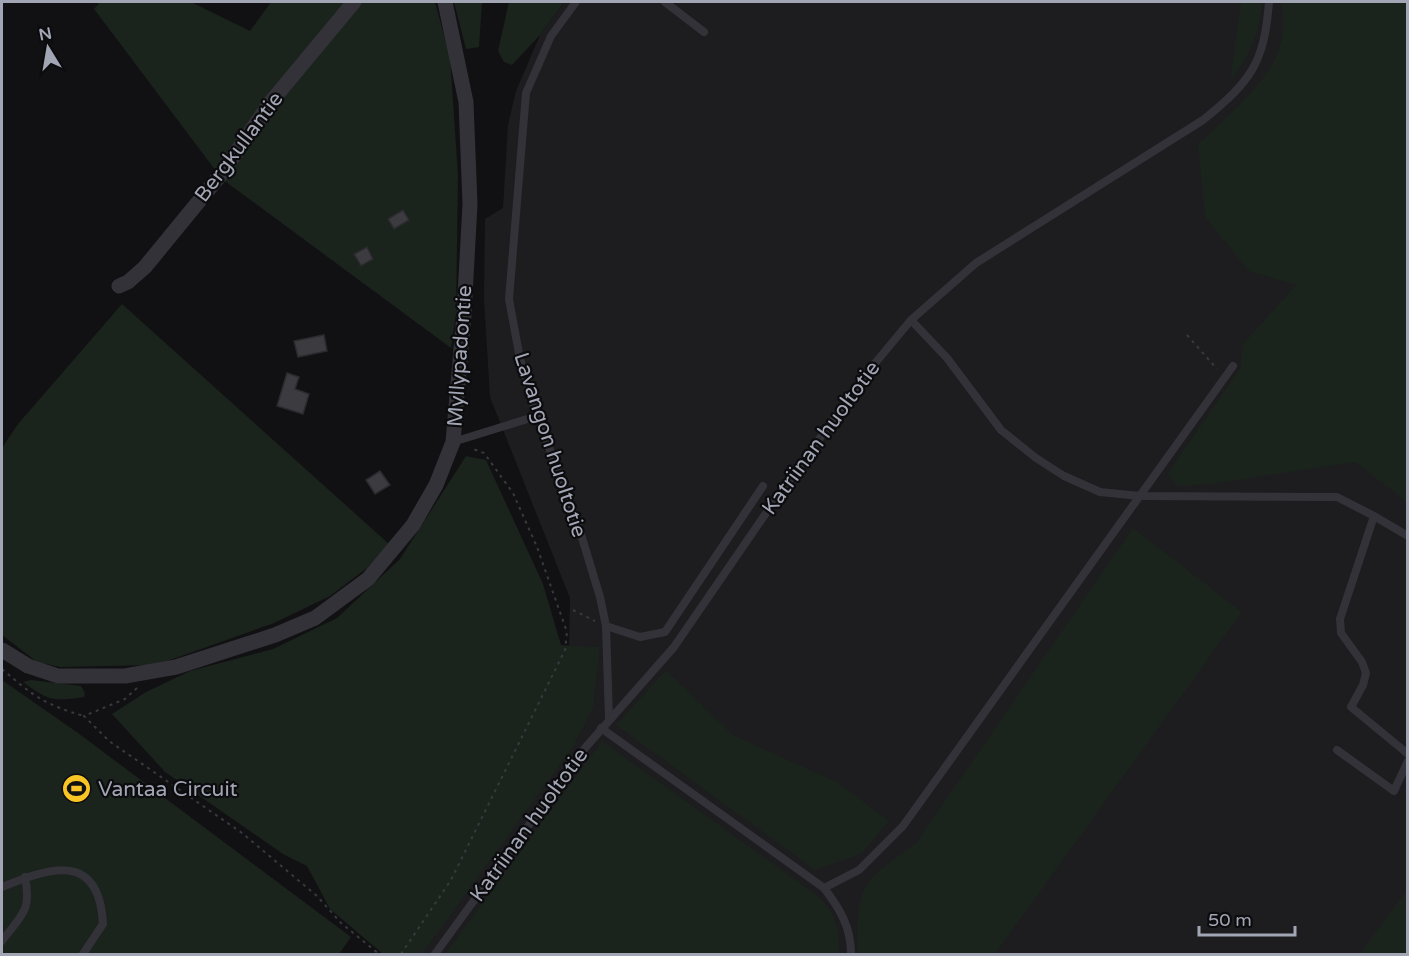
<svg xmlns="http://www.w3.org/2000/svg" width="1409" height="956" viewBox="0 0 1409 956" font-family="'Varela Round',sans-serif">
	<style>
		.built { fill: #1d1d20 }
		.green { fill: #1b231d }
		.building { fill: #3b3b40; stroke: #2b2b2f; stroke-width: 1.5 }
		.lines { fill: none; stroke-linecap: round; stroke-linejoin: round }
		.path { stroke: #38393f; stroke-width: 2; stroke-dasharray: 3 4.5; stroke-linecap: butt }
		.service { stroke: #323238; stroke-width: 8 }
		.minor { stroke: #323238; stroke-width: 15 }
		.labels { text-anchor: middle; dominant-baseline: central; stroke-width: 4.5; stroke-linejoin: round; paint-order: stroke }
		.street-label { font-size: 21px; fill: #a2a6b4; stroke: #0c0c0e }
		.poi-label { font-size: 21px; fill: #a2a6b4; stroke: #0c0c0e; text-anchor: start }
	</style>
	<rect width="100%" height="100%" fill="#111113"/>
	<!-- built -->
	<path class="built" d="M564,2h843v952h-1002l50,-73 114,-233 1,-50 -80,-201 -6,-98 1,-80 18,-11 5,-83 8,-34 24,-56z"/>
	<!-- green -->
	<g class="green">
		<path d="M100,2h91l59,29 21,-29h164l15,55 8,119 -2,138 -5,34 -229,-169 -128,-170z"/>
		<path d="M454,2h28l-3,45 -13,2z"/>
		<path d="M509,2h55l-24,33 -28,30 -8,-3 -6,-11z"/>
		<path d="M1241,2h21c-2,32 -13,54 -32,79z"/>
		<path d="M1281,2h126v500l-52,-40 -143,22 -35,2 -10,-12 73,-105 3,-25 53,-59 -47,-14 -44,-54 -7,-73c26,-24 67,-59 80,-92 6,-16 6,-34 3,-50z"/>
		<path d="M122,304l267,240 -22,24 -37,28 -56,27 -118,42 -96,2 -23,-5 -35,-27v-187l16,-24z"/>
		<path d="M466,456l20,4 57,124 18,61 39,2 -7,61 -20,39 -151,207h-39l-53,-45 -23,-43 -24,-12 -118,-82 -53,-58 34,-22 44,-21 83,-22 64,-31 63,-59z"/>
		<path d="M1133,528l109,84 -247,342h-138c0,-14 0,-52 7,-65 11,-19 35,-33 52,-46z"/>
		<path d="M666,670l67,65 106,48 50,38 -28,33 -46,16 -199,-145z"/>
		<path d="M2,680l76,53 273,204 -12,17h-337z"/>
		<path d="M31,680l50,6 4,7 -1,4c-31,5 -37,3 -61,-15z"/>
		<path d="M602,741l216,155c19,20 21,31 21,58h-394z"/>
		<path d="M1407,890v64h-47z"/>
	</g>
	<!-- building -->
	<g class="building">
		<path d="M403,210l6,10 -15,9 -6,-10z"/>
		<path d="M367,247l6,12 -12,7 -7,-12z"/>
		<path d="M324,335l3,16 -29,6 -4,-16z"/>
		<path d="M287,373l12,4 -4,12 14,5 -6,20 -26,-8z"/>
		<path d="M380,471l10,14 -15,9 -9,-14z"/>
	</g>
	<g class="lines">
		<!-- path -->
		<g class="path">
			<path d="M1187,335l30,34"/>
			<path d="M573,610l22,11"/>
			<path d="M2,669c30,26 43,36 82,47"/>
			<path d="M137,688l-12,11 -41,17 25,25 133,92 75,63 24,27 38,31"/>
			<path d="M401,954l50,-74 114,-230 2,-18 -30,-85 -24,-54 -29,-40 -14,-5"/>
		</g>
		<!-- service -->
		<g class="service">
			<path d="M576,2l-25,34 -25,57 -17,206 11,60 17,57 39,102 24,79 6,29 3,93"/>
			<path d="M665,2l39,30"/>
			<path d="M911,320l36,38 54,72 35,28 28,18 36,16 40,4 197,1 37,19"/>
			<path d="M453,442l84,-26"/>
			<path d="M1408,536l-34,-20 -34,103 1,14 21,29 4,11 -3,12 -12,22 57,47"/>
			<path d="M606,626l34,11 25,-5 98,-146"/>
			<path d="M601,728l223,160c16,21 27,39 27,66"/>
			<path d="M1337,750l57,41 14,-30"/>
			<path d="M2,887c47,-19 97,-37 101,37l-20,30"/>
			<path d="M824,888l35,-18 44,-44 330,-460"/>
			<path d="M2,941c19,-26 30,-29 23,-64"/>
			<path d="M435,954l150,-206 89,-101 101,-147 96,-132 40,-48 65,-57 227,-143c48,-39 61,-56 66,-118"/>
		</g>
		<!-- minor -->
		<g class="minor">
			<path d="M119,286l9,-4 17,-15 77,-94 48,-70 84,-101"/>
			<path d="M2,650l26,16 30,10h67l51,-9 99,-32 40,-17 53,-39 45,-54 23,-40 17,-43 11,-128 6,-110 -4,-102 -21,-100"/>
		</g>
	</g>
	<!-- icons -->
	<defs>
		<symbol id="stadium-disc" viewBox="-11 -11 22 22"><circle r="9.5" fill="#f8c524" stroke="#0c0c0e"/><path d="M0-5a6.5 5 0 1 0 0 10a6.5 5 0 1 0 0-10ZM-3.5-1.8h7v3.6h-7Z" fill="#111"/></symbol>
	</defs>
	<g fill-rule="evenodd">
		<use href="#stadium-disc" x="60" y="772" width="33" height="33"/>
	</g>
	<g class="labels">
		<!-- street labels -->
		<g class="street-label">
			<text transform="translate(239 147) rotate(-53)">Bergkullantie</text>
			<text transform="translate(460 356) rotate(-86)">Myllypadontie</text>
			<text transform="translate(821 438) rotate(-54)">Katriinan huoltotie</text>
			<text transform="translate(550 445) rotate(72)">Lavangon huoltotie</text>
			<text transform="translate(529 825) rotate(-54)">Katriinan huoltotie</text>
		</g>
		<!-- poi labels -->
		<g class="poi-label">
			<text x="98" y="789">Vantaa Circuit</text>
		</g>
	</g>
	<!-- border -->
	<rect width="1409" height="956" fill="none" stroke="#a2a6b4" stroke-width="6"/>
	<!-- north arrow -->
	<g transform="translate(48 48) rotate(349)" stroke="#0c0c0e" stroke-width="4.5" paint-order="stroke">
	<path d="M0-4.5L10 22L0 15L-10 22Z" fill="#a2a6b4"/>
	<text y="-9" font-size="16" font-weight="bold" text-anchor="middle" fill="#a2a6b4">N</text>
	</g>
	<!-- scale -->
	<path d="M1199 926v9h96v-9" fill="none" stroke="#a2a6b4" stroke-width="3"/>
	<text x="1208" y="926" font-size="18" fill="#a2a6b4" stroke="#0c0c0e" stroke-width="4.5" paint-order="stroke">50 m</text>
</svg>
